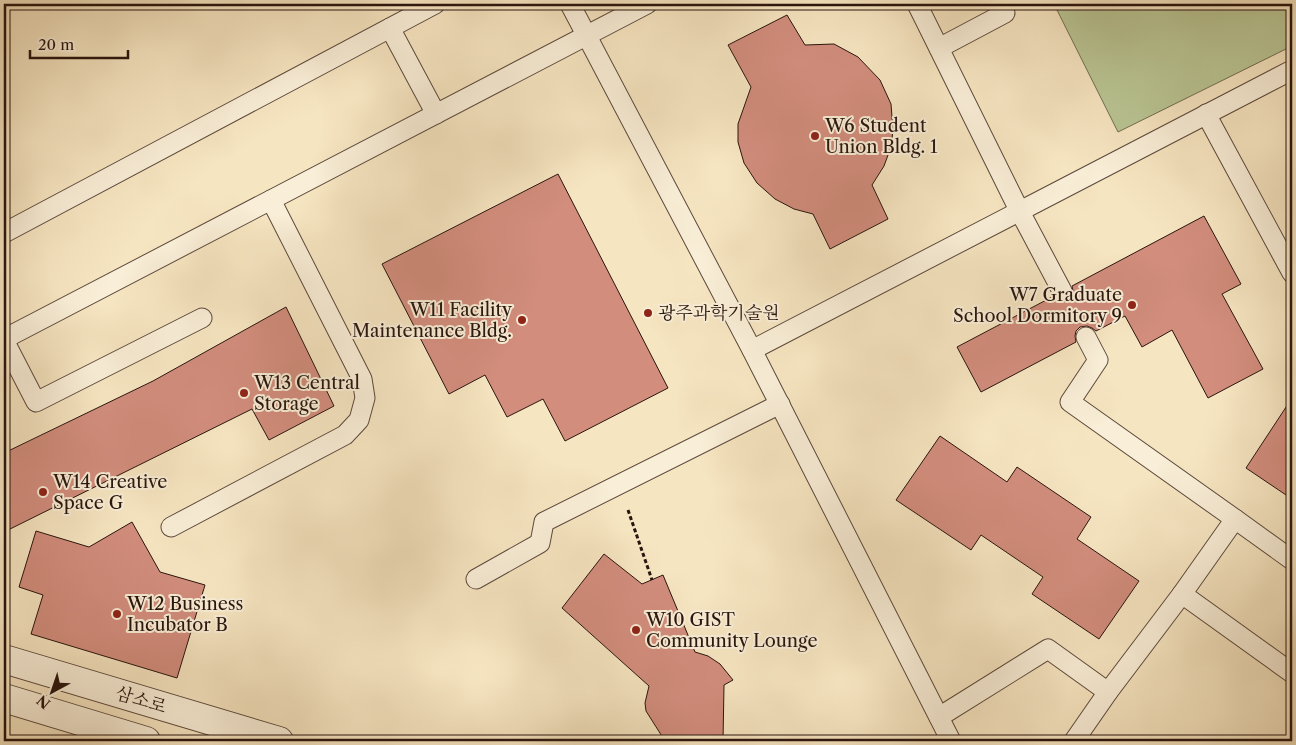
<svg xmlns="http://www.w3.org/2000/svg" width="1296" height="745" viewBox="0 0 1296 745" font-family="'Libre Caslon Text','Noto Serif KR',serif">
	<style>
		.park { fill: #bac594; stroke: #726d51 }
		.building { fill: #d28d7d; stroke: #29150e }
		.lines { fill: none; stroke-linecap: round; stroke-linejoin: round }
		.service-casing { stroke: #5c493b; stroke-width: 21 }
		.tertiary-casing { stroke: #5c493b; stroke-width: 30 }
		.path { stroke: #29150e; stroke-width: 3; stroke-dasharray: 4 2.5; stroke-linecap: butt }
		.service { stroke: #f9eed7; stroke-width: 19 }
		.tertiary { stroke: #f9eed7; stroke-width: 28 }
		.poi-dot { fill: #8f2418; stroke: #f9eed7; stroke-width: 2 }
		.labels { text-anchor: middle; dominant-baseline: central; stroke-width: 4; stroke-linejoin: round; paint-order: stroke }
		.poi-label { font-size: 18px; fill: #29150e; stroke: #f9eed7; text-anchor: start }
		.street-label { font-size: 18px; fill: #29150e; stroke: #f9eed7 }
	</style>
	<rect width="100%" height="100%" fill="#f6e5c1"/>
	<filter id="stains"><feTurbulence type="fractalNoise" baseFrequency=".004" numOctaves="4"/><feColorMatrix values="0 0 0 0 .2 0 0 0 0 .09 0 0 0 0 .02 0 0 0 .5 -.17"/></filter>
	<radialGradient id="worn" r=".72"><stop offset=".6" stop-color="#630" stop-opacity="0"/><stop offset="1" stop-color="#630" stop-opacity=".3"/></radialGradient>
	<!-- park -->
	<path class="park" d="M1054,4h238v42l-174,86z"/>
	<!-- building -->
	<g class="building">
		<path d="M787,15l18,30 29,-1 24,13 22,23 11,24 2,26 -2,17 -7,19 -12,19 16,34 -58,30 -17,-35 -19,-5 -19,-10 -18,-16 -13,-20 -6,-21v-18l13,-37 -23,-42z"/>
		<path d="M558,174l110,214 -103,53 -22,-42 -36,18 -22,-42 -36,19 -67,-130z"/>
		<path d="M1204,216l37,68 -19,10 41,75 -55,29 -36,-68 -30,17 -17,-31 -29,15 -4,-3 -5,-2 -7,1 -4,4 -1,5 1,6 -95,50 -24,-45 95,-50 4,3 5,2 6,-1 5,-4 1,-6 -1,-5z"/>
		<path d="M286,307l48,99 -65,34 -17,-31 -248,123v-79l149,-72z"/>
		<path d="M1292,398v101l-46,-31z"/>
		<path d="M940,436l67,46 10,-15 74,50 -14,22 62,42 -40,58 -67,-45 11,-17 -62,-42 -10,15 -75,-50z"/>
		<path d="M132,522l28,50 45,13 -28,93 -146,-44 12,-39 -24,-8 17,-56 53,16z"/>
		<path d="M604,554l38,30 21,-9 32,77 13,4 12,8 13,16 -9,5 -1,56h-58l-19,-30 -1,-8 4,-17 -87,-78z"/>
	</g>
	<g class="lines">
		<defs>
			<g id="service">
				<path d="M570,4l182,346 199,391"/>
				<path d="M917,4l102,206 43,81"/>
				<path d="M390,28l46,86"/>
				<path d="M939,48l66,-35"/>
				<path d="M1206,114l86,159"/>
				<path d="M4,233l431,-229"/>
				<path d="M1086,337l12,23 -28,42 165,117"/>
				<path d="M4,339l643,-335"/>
				<path d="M4,340l32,62 166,-84"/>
				<path d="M752,350l540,-280"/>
				<path d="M171,527l174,-92 14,-15 6,-22 -3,-19 -91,-179"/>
				<path d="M476,579l64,-36 4,-21 236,-118"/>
				<path d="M1182,594l53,-75 57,41"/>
				<path d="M939,717l109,-68 60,43"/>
				<path d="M1074,741l34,-49 74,-98 110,79"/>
			</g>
			<g id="tertiary">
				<path d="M4,659l275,82"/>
				<path d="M4,698l142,43"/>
			</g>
		</defs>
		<!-- service casing -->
		<use href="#service" class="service-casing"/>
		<!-- tertiary casing -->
		<use href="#tertiary" class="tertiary-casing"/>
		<!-- path -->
		<path class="path" d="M628,510l24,70"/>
		<!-- service -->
		<use href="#service" class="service"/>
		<!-- tertiary -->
		<use href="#tertiary" class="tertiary"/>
	</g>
	<!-- markers -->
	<g class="poi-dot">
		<circle cx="815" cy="136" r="5"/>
		<circle cx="1132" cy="305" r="5"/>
		<circle cx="648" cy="313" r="5"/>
		<circle cx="522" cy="320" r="5"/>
		<circle cx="244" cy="393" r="5"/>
		<circle cx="43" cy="492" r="5"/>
		<circle cx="117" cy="614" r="5"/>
		<circle cx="636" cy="630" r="5"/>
	</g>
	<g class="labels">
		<!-- poi labels -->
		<g class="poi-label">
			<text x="825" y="126">W6 Student<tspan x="825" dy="21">Union Bldg. 1</tspan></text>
			<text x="1122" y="295" text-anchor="end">W7 Graduate<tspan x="1122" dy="21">School Dormitory 9</tspan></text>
			<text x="512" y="310" text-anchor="end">W11 Facility<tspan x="512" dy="21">Maintenance Bldg.</tspan></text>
			<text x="658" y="313">광주과학기술원</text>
			<text x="254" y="383">W13 Central<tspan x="254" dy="21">Storage</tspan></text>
			<text x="53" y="482">W14 Creative<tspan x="53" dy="21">Space G</tspan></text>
			<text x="127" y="604">W12 Business<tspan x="127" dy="21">Incubator B</tspan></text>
			<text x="646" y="620">W10 GIST<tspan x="646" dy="21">Community Lounge</tspan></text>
		</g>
		<!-- street labels -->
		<g class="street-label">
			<text transform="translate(141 700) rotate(17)">삼소로</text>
		</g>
	</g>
	<!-- margin -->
	<rect width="1296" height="745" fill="none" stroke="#f6e5c1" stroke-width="20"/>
	<rect x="5" y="5" width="1286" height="735" fill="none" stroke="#29150e" stroke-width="2.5"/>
	<rect x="10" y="10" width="1276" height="725" fill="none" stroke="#29150e"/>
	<!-- north arrow -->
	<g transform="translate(52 692) rotate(220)" stroke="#f9eed7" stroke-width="4" paint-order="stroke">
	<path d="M0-4L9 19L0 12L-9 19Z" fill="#29150e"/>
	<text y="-8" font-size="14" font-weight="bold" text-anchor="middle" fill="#29150e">N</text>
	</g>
	<!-- scale -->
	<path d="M30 50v8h98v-8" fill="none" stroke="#29150e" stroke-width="2.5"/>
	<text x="38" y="50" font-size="15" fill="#29150e" stroke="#f9eed7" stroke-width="4" paint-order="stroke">20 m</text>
	<rect width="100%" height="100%" filter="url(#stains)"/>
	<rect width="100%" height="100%" fill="url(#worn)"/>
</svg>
